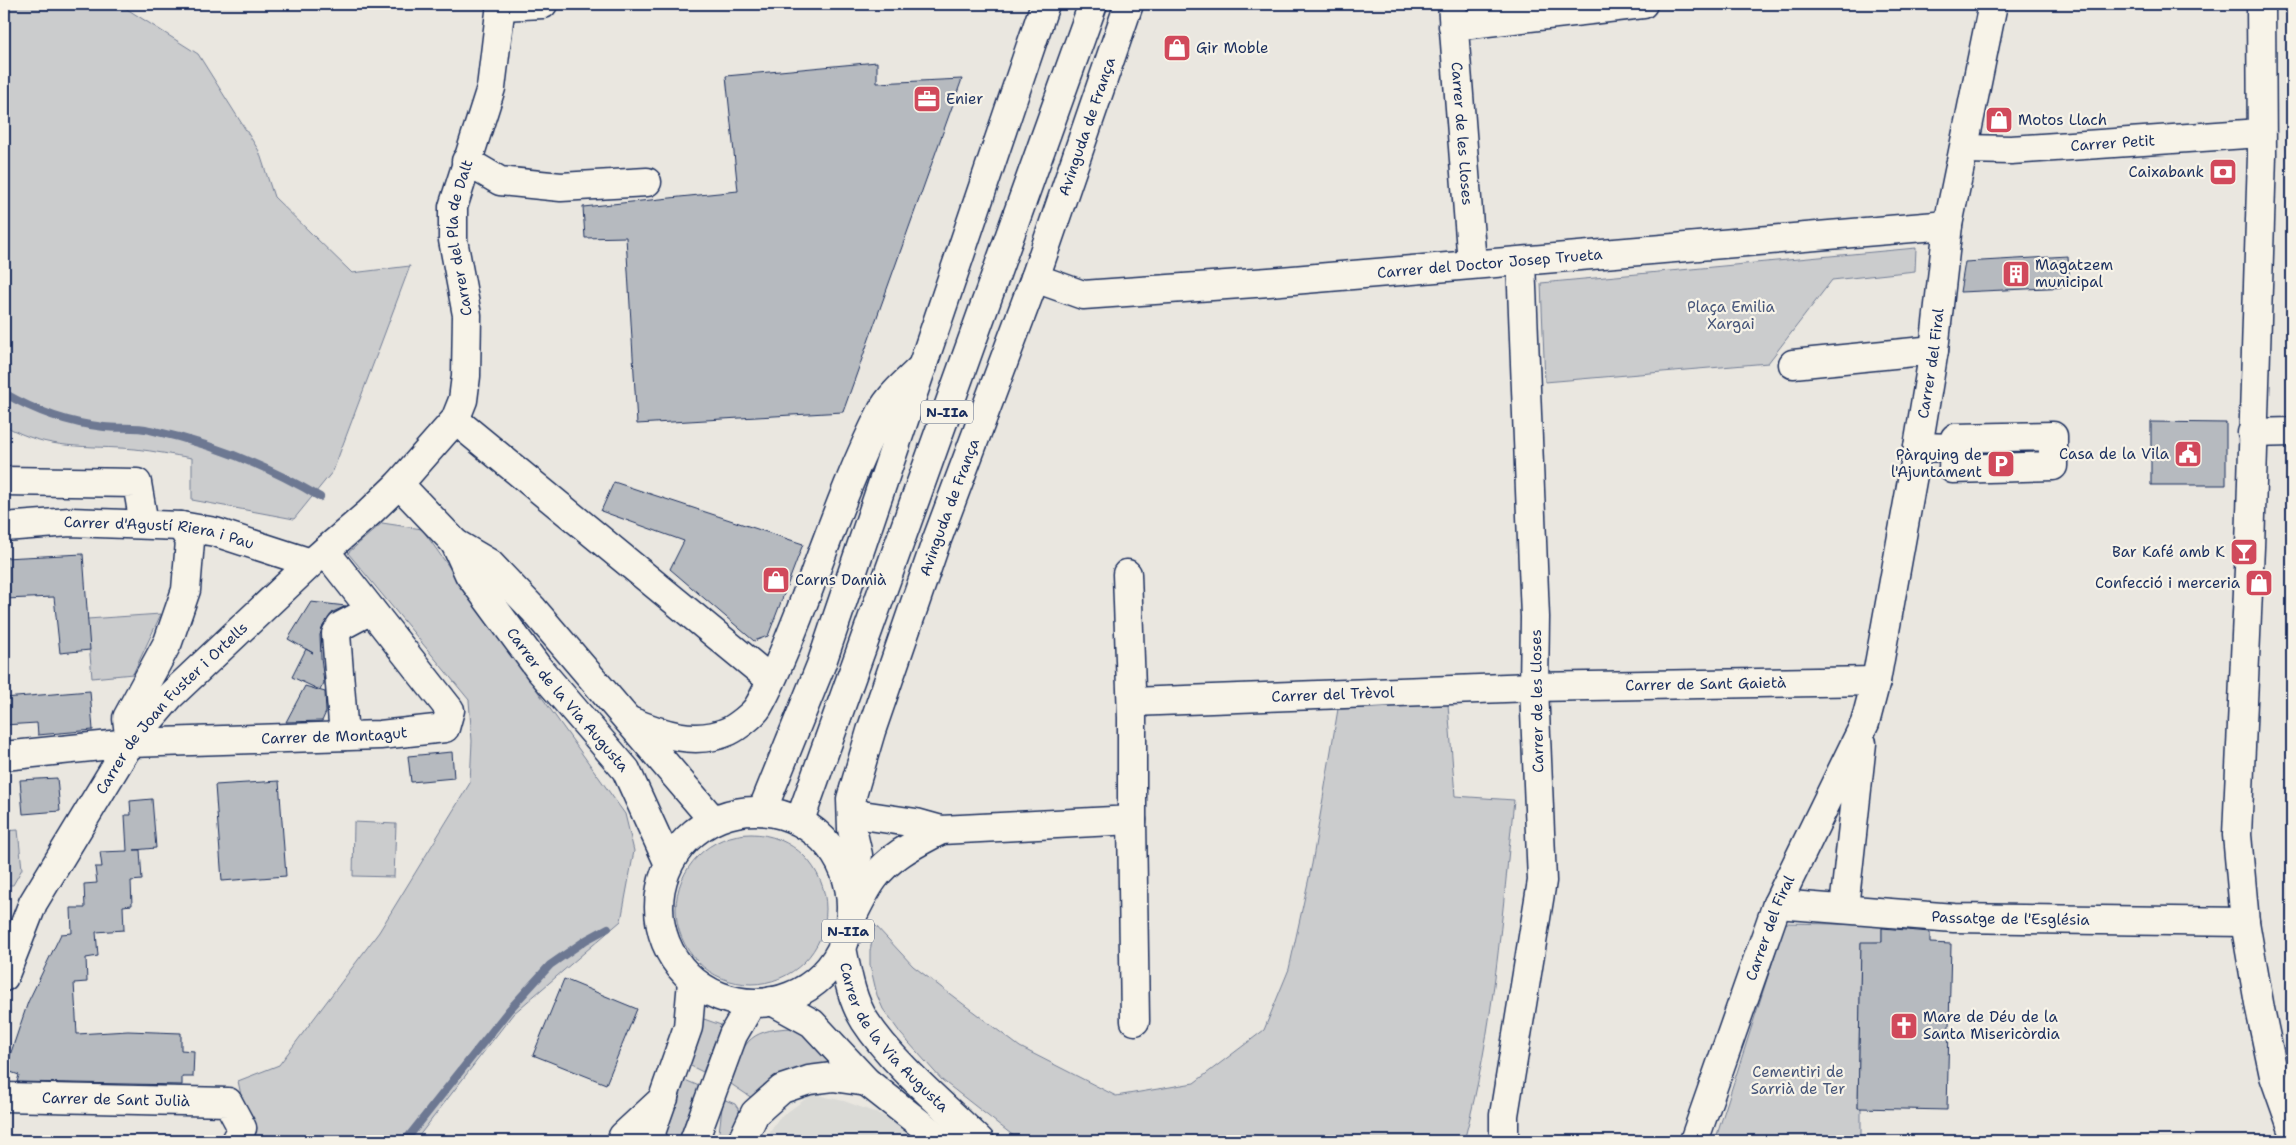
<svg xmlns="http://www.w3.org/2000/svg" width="2296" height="1145" viewBox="0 0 2296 1145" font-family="'Shantell Sans',sans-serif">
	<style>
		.built { fill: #dadad6 }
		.green { fill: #cbcccd; stroke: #737e96 }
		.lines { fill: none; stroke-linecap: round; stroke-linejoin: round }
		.stream { stroke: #6d7892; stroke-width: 8 }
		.building { fill: #b6babf; stroke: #1b2f5e }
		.minor-casing { stroke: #1b2f5e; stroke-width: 31 }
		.major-casing { stroke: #1b2f5e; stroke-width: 31 }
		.minor { stroke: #f7f3e8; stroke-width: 28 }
		.major { stroke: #f7f3e8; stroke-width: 28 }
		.labels { text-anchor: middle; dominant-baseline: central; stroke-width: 4.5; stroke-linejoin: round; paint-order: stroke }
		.shield { fill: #f7f3e8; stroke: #5d6a87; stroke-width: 1 }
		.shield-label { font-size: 14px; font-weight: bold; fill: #1b2f5e }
		.poi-label { font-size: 15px; fill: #1b2f5e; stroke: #f7f3e8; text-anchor: start }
		.street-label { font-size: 15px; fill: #1b2f5e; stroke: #f7f3e8 }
		.park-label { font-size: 15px; fill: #47567a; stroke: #f7f3e8 }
	</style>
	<rect width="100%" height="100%" fill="#eae7e0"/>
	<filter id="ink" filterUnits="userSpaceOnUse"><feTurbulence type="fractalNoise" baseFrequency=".02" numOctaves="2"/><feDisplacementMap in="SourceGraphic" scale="10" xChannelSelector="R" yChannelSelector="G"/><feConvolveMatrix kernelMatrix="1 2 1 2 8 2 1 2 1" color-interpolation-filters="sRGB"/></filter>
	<g filter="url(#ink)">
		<!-- built -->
		<path class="built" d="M812,1094l32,7 38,14 42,26h-159l13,-22z"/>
		<!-- green -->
		<g class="green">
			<path d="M4,4h115l79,50 61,97 15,46 78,76 58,-7 -77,205 -39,48 -102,-19v-42c-19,-3 -38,-7 -57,-9 -48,-4 -88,2 -131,-24z"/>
			<path d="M1916,248l-1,23 -83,9 -64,83 -223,19 -4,-99z"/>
			<path d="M382,523l40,6 203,285 9,37 -13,70 -108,93 -98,127h-169l2,-13 -10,-47 41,-16 100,-133 91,-149 2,-42 -3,-41 -121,-147z"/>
			<path d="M161,614l-28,60 -41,4 -5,-59z"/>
			<path d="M1448,704l7,92 59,4c-12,114 -20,230 -50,341h-444l-78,-61 -41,-46 -18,-25 -6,-14 -7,-30v-14l5,-26 38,41 107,81 96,49 78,-13 70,-53 25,-61 23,-105 26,-155z"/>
			<path d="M354,822l42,2 -2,53 -41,-1z"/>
			<path d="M18,830l4,39 -9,16h-9v-54z"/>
			<circle cx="751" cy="909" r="75"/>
			<path d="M1785,923l97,2v17l-21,1 -3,165h3v33h-146z"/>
			<path d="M701,1018l20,7 -18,47 -14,-7z"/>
			<path d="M791,1028l19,8 29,33 -84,31 -24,-16c11,-40 15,-54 60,-56z"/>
			<path d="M685,1080l14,6 -21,55h-16z"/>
			<path d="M723,1099l12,5 8,12 -10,25h-15z"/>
		</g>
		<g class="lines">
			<!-- stream -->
			<g class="stream">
				<path d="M4,393c31,18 64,30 100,34 15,2 31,-1 46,3 60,13 116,35 170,67"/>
				<path d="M405,1141l104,-131 41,-45 36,-25 22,-12"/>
			</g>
		</g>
		<!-- building -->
		<g class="building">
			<path d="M877,62v21l85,-4 -119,333 -206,12 -11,-187 -41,1 -2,-31 155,-16 -12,-115z"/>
			<path d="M2068,256l2,31 -110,5 5,-30z"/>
			<path d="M2151,422l75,1v62h-75z"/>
			<path d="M614,482l189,62 -35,92 -14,5 -84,-72 14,-28 -83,-30z"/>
			<path d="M83,554l7,96 -30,3 -6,-56 -50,2v-41z"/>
			<path d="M311,602l35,4 -13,6 -10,14 -3,9 1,22 3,26 -4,7 -28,-13 14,-28 7,4 -25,-14z"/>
			<path d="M305,686l20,6 1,20 -4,9 -36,1z"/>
			<path d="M90,691l3,39 -55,5 -1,-12 -33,2v-27z"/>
			<path d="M452,752l2,26 -43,4 -3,-26z"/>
			<path d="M57,778l3,33 -37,3 -3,-34z"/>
			<path d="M279,781l7,95 -64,5 -7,-96z"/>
			<path d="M152,799l4,49 -22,2h6l2,30 -11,1 1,24 -9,1 1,24 -28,2 2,24 -12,2 1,24 -13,1 3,51 51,-3 53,2v17l13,1 -1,26h-11v8l-165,-3 2,-7 -14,-5 23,-68 33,-68 11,-1 -1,-25h14l-1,-24 13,-1 -2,-16h7l-2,-15 27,-1 -2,-36h6l-1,-14z"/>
			<path d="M1882,928l48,4v11l21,1 -4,166 -89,-2 3,-166h21z"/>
			<path d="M564,979l73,30 -31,75 -73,-29z"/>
		</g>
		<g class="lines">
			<defs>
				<g id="minor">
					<path id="s1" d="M1452,4l20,260"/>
					<path d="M2261,4l1,151 -12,392 -13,288 8,87 15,87 14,67 18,51"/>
					<path d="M501,6l42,-2"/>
					<path d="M1453,26l190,-22"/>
					<path id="s2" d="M1964,149l47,1 250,-17"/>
					<path d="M466,161l34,20 61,6 86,-5"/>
					<path id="s3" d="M1035,278l48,17 186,-13 679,-57"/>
					<path d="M1793,364l141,-14"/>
					<path d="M455,420l316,260"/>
					<path d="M2252,433l40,-1"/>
					<path d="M1918,447l36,1 1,-10 98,-2v30l-100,3 1,-21"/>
					<path d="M4,481l133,2 7,41"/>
					<path d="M399,484l56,59 34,20 44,46 180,211"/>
					<path id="s4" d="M4,527l66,-5 111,4 34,6 96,31"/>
					<path id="s5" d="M455,543l14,31 70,95 87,101 42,92"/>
					<path id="s6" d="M1132,702l402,-15 342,-6"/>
					<path d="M630,721c31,13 66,25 99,10 8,-4 24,-16 29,-24 16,-28 28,-60 40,-90 27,-69 50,-140 84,-206 7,-15 29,-33 41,-45"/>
					<path d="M344,736l-8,-102 5,-8 30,-16"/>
					<path d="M130,743l-3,-25 41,-76 18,-52 4,-49 -9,-15"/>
					<path id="s7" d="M4,756l126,-13 250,-8 65,-7 5,-18 -125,-159"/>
					<path d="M852,808l10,7 54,8 25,7 191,-10v-102l-5,-144"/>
					<path d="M1132,820l3,201"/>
					<path id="s8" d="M848,874l10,-19 -6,-26 -1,-30 20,-68 65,-189 99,-264 94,-274"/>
					<path id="s9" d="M1777,904l177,14 291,4"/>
					<path d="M1844,908l18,-165"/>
					<path d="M851,919c7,-14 14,-29 23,-41 17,-23 43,-35 67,-48"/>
					<path id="s10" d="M842,948c5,24 9,51 23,73 28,43 78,84 115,120"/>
					<path id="s11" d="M4,977l29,-74 97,-160 40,-47 141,-133 58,-50 30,-29 56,-64 8,-20 3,-24 1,-61 -14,-75v-33l38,-119 10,-84"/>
					<path d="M772,1001l40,22 55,59 75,59"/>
					<path id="s12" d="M4,1097l224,5 14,26 -7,13"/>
					<path d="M621,1141l2,-5 41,-38"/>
					<path d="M742,1141l13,-28 27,-24 27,-9 24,-3 34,5"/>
					<path d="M1504,1141v-26l38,-234 -8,-194 1,-70 -14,-355"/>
					<path id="s13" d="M1694,1141l83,-237 88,-181 11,-42 42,-234 16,-97 14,-125 45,-221"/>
				</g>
				<g id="major">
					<circle cx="755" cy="907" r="96"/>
					<path d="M762,811l59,-146 224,-661"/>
					<path d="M800,820l293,-816"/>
					<path d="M648,1141l40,-114 4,-46"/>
					<path d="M694,1141l39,-106 18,-31"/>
				</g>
			</defs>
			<!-- minor casing -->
			<use href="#minor" class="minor-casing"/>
			<!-- major casing -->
			<use href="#major" class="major-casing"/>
			<!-- minor -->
			<use href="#minor" class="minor"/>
			<!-- major -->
			<use href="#major" class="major"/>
		</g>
	</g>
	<!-- icons -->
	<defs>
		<symbol id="shop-square" viewBox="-11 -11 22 22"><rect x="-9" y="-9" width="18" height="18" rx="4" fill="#d1495b" stroke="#f7f3e8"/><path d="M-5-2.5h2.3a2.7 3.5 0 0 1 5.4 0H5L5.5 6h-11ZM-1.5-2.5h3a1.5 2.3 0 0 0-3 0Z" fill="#fff"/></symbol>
		<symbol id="office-square" viewBox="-11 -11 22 22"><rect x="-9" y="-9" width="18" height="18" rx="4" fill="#d1495b" stroke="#f7f3e8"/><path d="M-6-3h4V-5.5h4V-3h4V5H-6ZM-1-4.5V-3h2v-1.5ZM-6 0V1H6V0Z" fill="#fff"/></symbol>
		<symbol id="bank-square" viewBox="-11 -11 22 22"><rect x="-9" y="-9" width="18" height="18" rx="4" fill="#d1495b" stroke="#f7f3e8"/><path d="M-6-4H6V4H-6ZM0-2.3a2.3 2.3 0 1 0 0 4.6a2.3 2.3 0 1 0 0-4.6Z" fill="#fff"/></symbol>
		<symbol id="building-square" viewBox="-11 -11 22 22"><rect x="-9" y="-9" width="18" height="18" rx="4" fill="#d1495b" stroke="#f7f3e8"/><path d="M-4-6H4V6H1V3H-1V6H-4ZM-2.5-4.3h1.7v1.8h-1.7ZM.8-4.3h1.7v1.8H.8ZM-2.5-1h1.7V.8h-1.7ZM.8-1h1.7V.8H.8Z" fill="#fff"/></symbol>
		<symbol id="civic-square" viewBox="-11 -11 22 22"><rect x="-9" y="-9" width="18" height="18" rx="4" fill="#d1495b" stroke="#f7f3e8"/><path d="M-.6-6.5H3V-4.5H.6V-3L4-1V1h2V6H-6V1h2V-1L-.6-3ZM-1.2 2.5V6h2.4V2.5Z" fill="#fff"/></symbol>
		<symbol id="parking-square" viewBox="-11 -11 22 22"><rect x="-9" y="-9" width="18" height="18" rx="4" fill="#d1495b" stroke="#f7f3e8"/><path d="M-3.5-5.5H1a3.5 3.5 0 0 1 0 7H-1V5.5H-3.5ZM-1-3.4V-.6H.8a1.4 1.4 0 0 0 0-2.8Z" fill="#fff"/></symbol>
		<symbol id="bar-square" viewBox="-11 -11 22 22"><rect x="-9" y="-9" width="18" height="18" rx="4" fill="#d1495b" stroke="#f7f3e8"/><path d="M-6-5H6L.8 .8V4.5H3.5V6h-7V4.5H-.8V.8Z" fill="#fff"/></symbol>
		<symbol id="church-square" viewBox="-11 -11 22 22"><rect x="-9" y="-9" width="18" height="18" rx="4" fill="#d1495b" stroke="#f7f3e8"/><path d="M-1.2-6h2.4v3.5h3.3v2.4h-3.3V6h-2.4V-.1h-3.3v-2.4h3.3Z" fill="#fff"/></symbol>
	</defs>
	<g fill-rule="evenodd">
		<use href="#shop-square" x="1161" y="32" width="32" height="32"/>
		<use href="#office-square" x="911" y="83" width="32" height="32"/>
		<use href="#shop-square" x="1983" y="104" width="32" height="32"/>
		<use href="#bank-square" x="2207" y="156" width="32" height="32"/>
		<use href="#building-square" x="2000" y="258" width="32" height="32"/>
		<use href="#civic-square" x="2172" y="438" width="32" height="32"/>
		<use href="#parking-square" x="1985" y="448" width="32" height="32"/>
		<use href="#bar-square" x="2228" y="536" width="32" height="32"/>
		<use href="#shop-square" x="760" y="564" width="32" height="32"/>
		<use href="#shop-square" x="2243" y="567" width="32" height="32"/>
		<use href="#church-square" x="1888" y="1010" width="32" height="32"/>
	</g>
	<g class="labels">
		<!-- shield labels -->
		<g class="shield">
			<rect x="921" y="400.5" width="52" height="23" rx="4"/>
			<rect x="822" y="919.5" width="52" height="23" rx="4"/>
		</g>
		<g class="shield-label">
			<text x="947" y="412">N-IIa</text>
			<text x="848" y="931">N-IIa</text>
		</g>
		<!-- poi labels -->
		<g class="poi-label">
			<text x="1196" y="48">Gir Moble</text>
			<text x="946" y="99">Enier</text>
			<text x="2018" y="120">Motos Llach</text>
			<text x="2204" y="172" text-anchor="end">Caixabank</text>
			<text x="2035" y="265">Magatzem<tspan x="2035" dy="17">municipal</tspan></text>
			<text x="2169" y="454" text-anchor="end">Casa de la Vila</text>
			<text x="1982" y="455" text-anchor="end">Pàrquing de<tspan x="1982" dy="17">l'Ajuntament</tspan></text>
			<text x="2225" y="552" text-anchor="end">Bar Kafé amb K</text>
			<text x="795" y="580">Carns Damià</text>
			<text x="2240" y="583" text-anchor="end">Confecció i merceria</text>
			<text x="1923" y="1017">Mare de Déu de la<tspan x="1923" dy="17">Santa Misericòrdia</tspan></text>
		</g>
		<!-- street labels -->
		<g class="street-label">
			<text stroke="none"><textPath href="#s8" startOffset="791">Avinguda de França</textPath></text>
			<text stroke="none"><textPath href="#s1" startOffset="130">Carrer de les Lloses</textPath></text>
			<text stroke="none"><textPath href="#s2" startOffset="149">Carrer Petit</textPath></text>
			<text stroke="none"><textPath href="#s11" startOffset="911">Carrer del Pla de Dalt</textPath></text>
			<text stroke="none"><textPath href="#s3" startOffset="459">Carrer del Doctor Josep Trueta</textPath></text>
			<text stroke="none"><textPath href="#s13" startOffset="818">Carrer del Firal</textPath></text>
			<text stroke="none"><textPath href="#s8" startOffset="386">Avinguda de França</textPath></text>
			<text stroke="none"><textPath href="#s4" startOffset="156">Carrer d'Agustí Riera i Pau</textPath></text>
			<text stroke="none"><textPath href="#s6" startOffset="574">Carrer de Sant Gaietà</textPath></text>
			<text stroke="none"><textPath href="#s6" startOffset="201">Carrer del Trèvol</textPath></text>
			<text stroke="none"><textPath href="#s5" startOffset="194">Carrer de la Via Augusta</textPath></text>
			<text transform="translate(1537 701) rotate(-91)">Carrer de les Lloses</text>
			<text stroke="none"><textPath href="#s11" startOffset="320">Carrer de Joan Fuster i Ortells</textPath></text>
			<text stroke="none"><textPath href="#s7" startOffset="331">Carrer de Montagut</textPath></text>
			<text stroke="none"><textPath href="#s9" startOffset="234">Passatge de l'Església</textPath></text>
			<text stroke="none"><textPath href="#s13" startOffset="226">Carrer del Firal</textPath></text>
			<text stroke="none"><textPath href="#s10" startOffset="106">Carrer de la Via Augusta</textPath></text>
			<text stroke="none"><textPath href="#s12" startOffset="112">Carrer de Sant Julià</textPath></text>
		</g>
		<!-- park labels -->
		<g class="park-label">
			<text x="1731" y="307">Plaça Emilia<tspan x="1731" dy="17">Xargai</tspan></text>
			<text x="1798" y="1072">Cementiri de<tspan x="1798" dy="17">Sarrià de Ter</tspan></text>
		</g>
	</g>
	<!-- margin -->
	<rect width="2296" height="1145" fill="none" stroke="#f7f3e8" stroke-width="20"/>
	<rect x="10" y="10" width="2276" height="1125" fill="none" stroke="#1b2f5e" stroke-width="2" filter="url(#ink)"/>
</svg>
